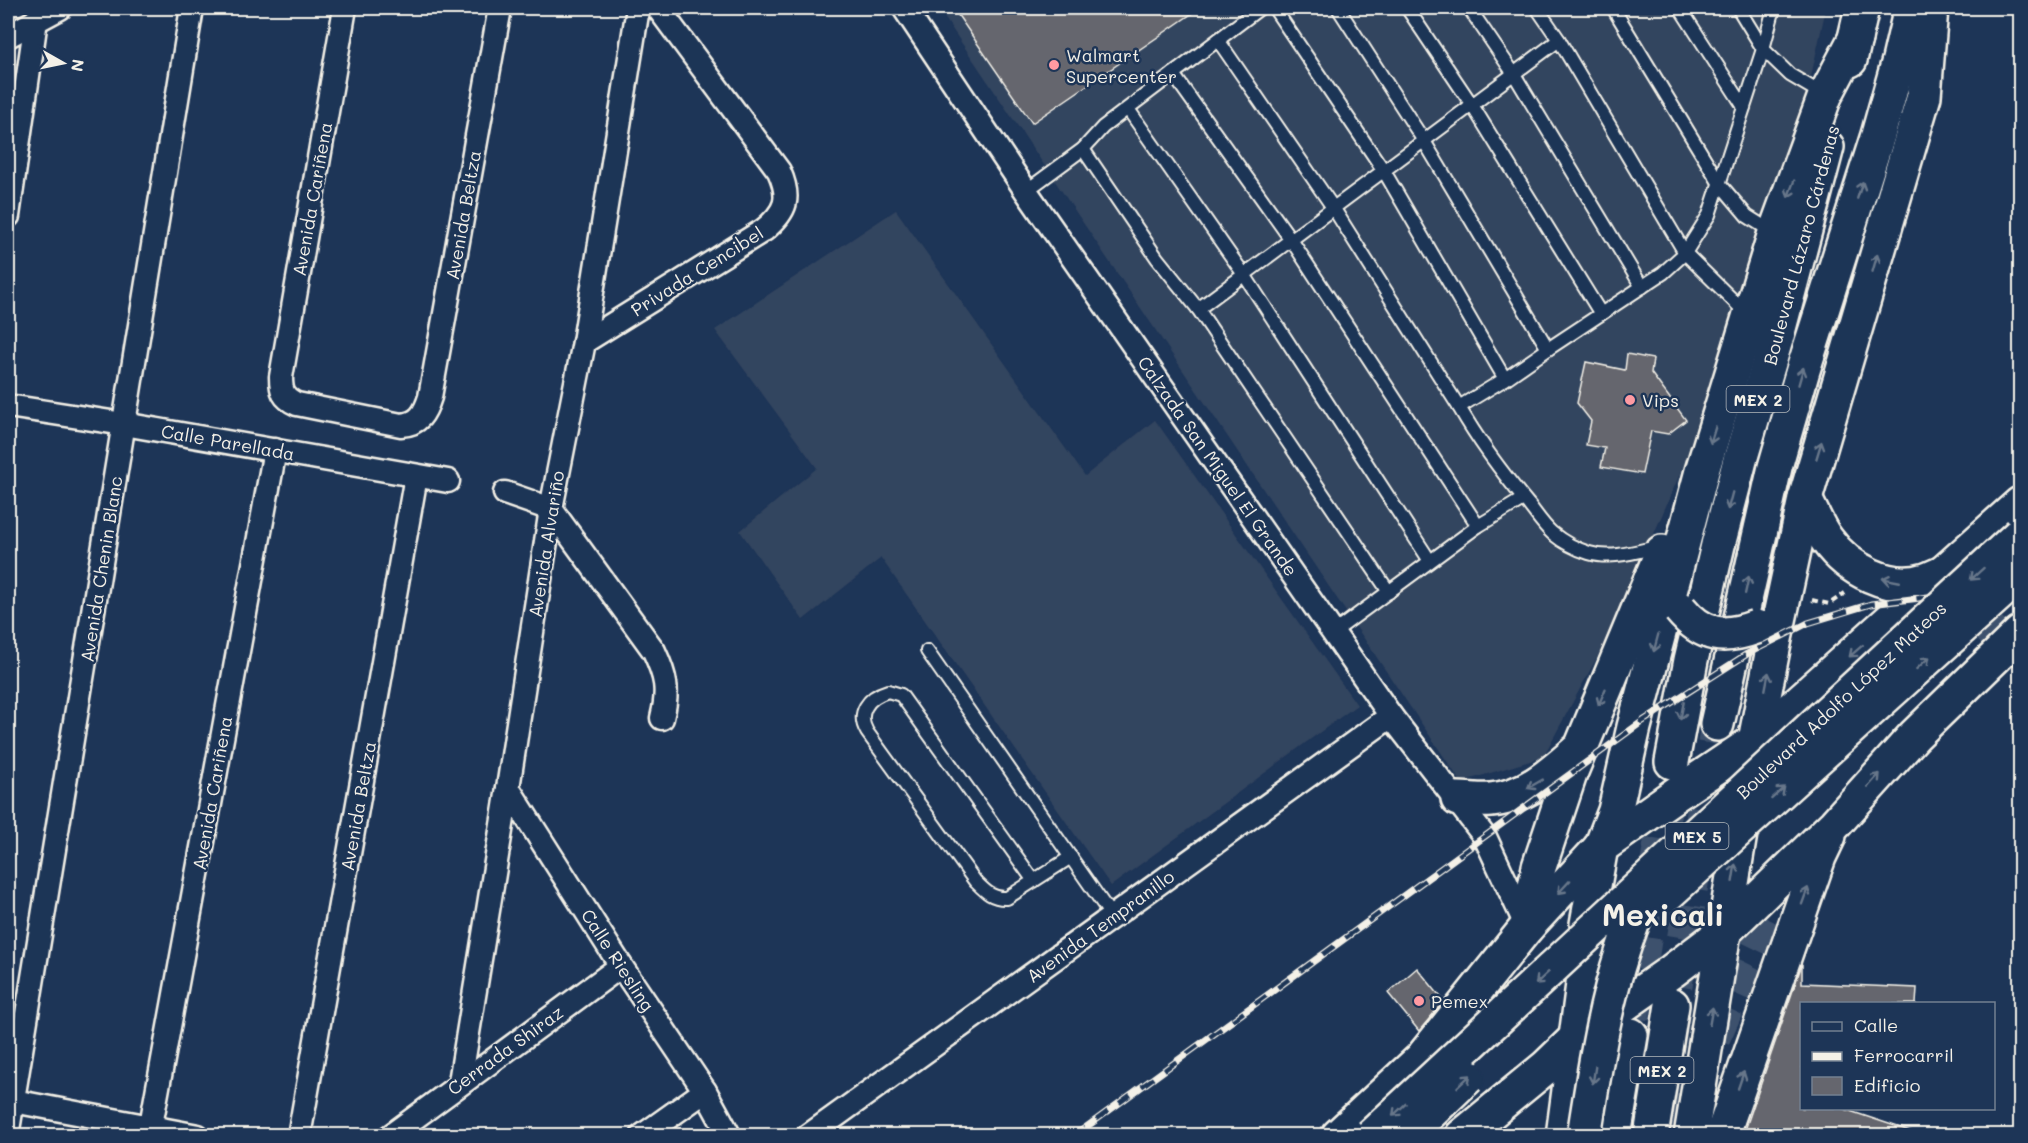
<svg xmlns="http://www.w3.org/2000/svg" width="2028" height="1143" viewBox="0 0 2028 1143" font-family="Mali,sans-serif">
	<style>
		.built { fill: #33445e }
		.building { fill: #65666e; stroke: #f4f1e8; stroke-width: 1.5 }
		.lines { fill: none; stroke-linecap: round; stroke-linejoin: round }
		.highway-tunnel { stroke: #3d516d; stroke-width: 33; stroke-dasharray: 33 16; stroke-linecap: butt }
		.lane-casing { stroke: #f4f1e8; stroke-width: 16 }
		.street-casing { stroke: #f4f1e8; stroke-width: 27 }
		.highway-casing { stroke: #f4f1e8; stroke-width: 38 }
		.path { stroke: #f4f1e8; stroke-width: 4; stroke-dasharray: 6 4.5; stroke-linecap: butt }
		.lane { stroke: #1d3557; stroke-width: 12 }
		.street { stroke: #1d3557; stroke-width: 22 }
		.highway { stroke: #1d3557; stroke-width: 33 }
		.rail-casing { stroke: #f4f1e8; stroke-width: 7 }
		.rail { stroke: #1d3557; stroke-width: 4.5; stroke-dasharray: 14; stroke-linecap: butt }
		.highway-bridge-casing { stroke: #f4f1e8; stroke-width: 38; stroke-linecap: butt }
		.highway-bridge { stroke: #1d3557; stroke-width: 33 }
		.oneway { stroke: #68778a }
		.poi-dot { fill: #ff9aa2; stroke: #1d3557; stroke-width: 2 }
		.labels { text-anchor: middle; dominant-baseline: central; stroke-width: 5; stroke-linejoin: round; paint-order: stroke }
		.shield { fill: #1d3557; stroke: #b4b9bc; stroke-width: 1.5 }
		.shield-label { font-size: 16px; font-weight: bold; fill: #f4f1e8 }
		.poi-label { font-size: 18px; fill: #f4f1e8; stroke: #1d3557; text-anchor: start }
		.street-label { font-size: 18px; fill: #f4f1e8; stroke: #1d3557 }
		.town-label { font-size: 30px; font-weight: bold; fill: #f4f1e8; stroke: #1d3557 }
	</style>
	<rect width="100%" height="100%" fill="#1d3557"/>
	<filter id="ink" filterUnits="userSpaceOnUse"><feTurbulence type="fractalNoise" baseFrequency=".0167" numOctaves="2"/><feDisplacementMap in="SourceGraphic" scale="12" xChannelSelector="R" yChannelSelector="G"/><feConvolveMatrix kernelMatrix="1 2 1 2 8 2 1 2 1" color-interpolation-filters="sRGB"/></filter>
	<g filter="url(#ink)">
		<!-- built -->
		<g class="built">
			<path d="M938,8h888l-26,119 -114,333 -73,168 -70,129 -82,25z"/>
			<path d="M896,210l189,266 70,-56 202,285 -246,181 -230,-328 -78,62 -63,-89 77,-63 -102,-138z"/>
		</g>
		<!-- building -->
		<g class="building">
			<path d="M953,8h247l-168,115z"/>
			<path d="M1627,354l26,5 -2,14 35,47 -18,14 -17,-3 -9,43 -41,-7 4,-19 -19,-3 5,-24 -14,-18 9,-41 39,8z"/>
			<path d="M1802,964v19l115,5 -1,16h-114v104h39l72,24 -1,4h-169z"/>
			<path d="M1417,968l27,33 -25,30 -31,-38z"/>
		</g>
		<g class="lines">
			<!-- highway-tunnel -->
			<g class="highway-tunnel">
				<path d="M1984,647l36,-34"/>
				<path d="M1676,986l41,-262"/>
				<path d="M1633,1018l37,-240"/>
				<path d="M1673,1127l67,-147 47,-96 13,-20"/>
			</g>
			<defs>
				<g id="lane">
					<path d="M1274,8l110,163 121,208"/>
					<path d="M1338,8l86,133 124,208"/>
					<path d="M1407,8l65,97 129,209"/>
					<path d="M1469,8l45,66 128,213"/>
					<path d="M1537,8l22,32 126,213 62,61"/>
					<path d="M1613,8l107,176 27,32 27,17"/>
					<path d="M1680,8l64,99"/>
					<path d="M1738,8l25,41 27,26 34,20"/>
					<path d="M1218,40l116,169 125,198"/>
					<path d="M1173,74l119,167 186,285"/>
					<path d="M1128,109l117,167 185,285"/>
					<path d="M1083,149l74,109 41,51 361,-269"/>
					<path d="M1026,191l57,-42 20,-22 157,-119"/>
					<path d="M1198,309l191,283"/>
					<path d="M1661,546c-23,5 -49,14 -72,7 -13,-4 -26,-11 -37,-20 -9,-8 -16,-19 -23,-28 -26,-31 -50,-63 -70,-98l46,-28 43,-30 115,-76 22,-20 24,-38 54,-166 11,-41"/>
					<path d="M1334,632l144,-106 45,-27"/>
					<path d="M927,651l186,267"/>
					<path d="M1034,881l-133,-186 -13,-4c-20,6 -32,22 -21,41l108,149c10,10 17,18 32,17l64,-41"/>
				</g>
				<g id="street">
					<path d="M345,8l-64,369c0,14 2,21 16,27l104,21c18,-1 24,-12 29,-28l70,-389"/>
					<path d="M904,8l122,183 365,525 94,121 42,90"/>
					<path d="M8,36l52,-28"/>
					<path d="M8,216l28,-196"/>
					<path d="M584,342l180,-112c23,-19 27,-32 15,-59l-121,-163"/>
					<path d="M8,406l116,18 324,57"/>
					<path d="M505,493l46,16 103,142c12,26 15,39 8,67"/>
					<path d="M508,788l113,178 84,125 23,42"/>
					<path d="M460,1082l48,-294 43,-279 33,-167 54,-334"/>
					<path d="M8,1100l190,36"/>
					<path d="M8,1130l184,-1122"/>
					<path d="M149,1136l126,-686"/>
					<path d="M299,1136l117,-660"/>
					<path d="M390,1136l231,-170"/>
					<path d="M642,1136l63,-45"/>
					<path d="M808,1136l583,-420"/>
				</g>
				<g id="highway">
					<path d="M1850,60l12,-52"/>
					<path d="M1805,499c7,13 13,29 22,41 21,29 62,52 99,40 6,-2 11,-5 17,-7"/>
					<path d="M1717,724l58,-257 28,-97 75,-235 21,-75 12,-52"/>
					<path d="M1672,762l19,-102 27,-115 22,-85 37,-124 50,-189"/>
					<path d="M1458,799c11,0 22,2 33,1 35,-3 61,-27 86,-49"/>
					<path d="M1527,927l12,-60 31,-93 92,-222"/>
					<path d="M1338,1136l83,-77 106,-132 74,-80 75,-53 79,-53 265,-237"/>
					<path d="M1462,1136l84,-69 29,-28 97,-68 53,-40 110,-107 79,-88 106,-103"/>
					<path d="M1563,1136l25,-190 -1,-22 14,-77 14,-36 19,-84 68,-256 73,-238 50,-137 30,-57"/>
					<path d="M1614,1136l17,-101"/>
					<path d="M1651,1136l21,-131"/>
					<path d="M1691,1136l64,-395 20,-102 30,-140 119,-403 7,-88"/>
					<path d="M1722,1136l97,-279 10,-21"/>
				</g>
			</defs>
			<!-- lane casing -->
			<use href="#lane" class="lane-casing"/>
			<!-- street casing -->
			<use href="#street" class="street-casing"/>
			<!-- highway casing -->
			<use href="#highway" class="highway-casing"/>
			<!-- path -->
			<path class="path" d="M1812,600l17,4 16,-11"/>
			<!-- lane -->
			<use href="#lane" class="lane"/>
			<!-- street -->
			<use href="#street" class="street"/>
			<!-- highway -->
			<use href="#highway" class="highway"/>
			<defs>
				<path id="rail" d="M1074,1136l569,-415 104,-67 61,-31 63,-19 65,-8 43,-1 41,2"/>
			</defs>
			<!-- rail casing -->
			<use href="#rail" class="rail-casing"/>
			<!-- rail -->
			<use href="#rail" class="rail"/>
			<defs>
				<g id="highway-bridge">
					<path d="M1680,609c23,28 44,30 76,18"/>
					<path d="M1661,900l359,-325"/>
					<path d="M1371,1136l649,-602"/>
					<path d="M1406,1136l62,-59"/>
					<path d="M1584,1136c10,-63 19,-126 39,-186 7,-22 16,-44 25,-65"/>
				</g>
			</defs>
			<!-- highway-bridge casing -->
			<use href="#highway-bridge" class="highway-bridge-casing"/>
			<!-- highway-bridge -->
			<use href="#highway-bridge" class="highway-bridge"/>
		</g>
		<!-- one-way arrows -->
		<defs><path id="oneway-shaft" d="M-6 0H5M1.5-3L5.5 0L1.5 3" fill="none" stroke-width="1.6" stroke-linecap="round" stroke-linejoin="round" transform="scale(1.5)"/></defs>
		<g class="oneway">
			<use href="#oneway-shaft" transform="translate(1791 189) rotate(111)"/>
			<use href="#oneway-shaft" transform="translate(1860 190) rotate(-72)"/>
			<use href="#oneway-shaft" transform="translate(1875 263) rotate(-74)"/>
			<use href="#oneway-shaft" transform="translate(1801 376) rotate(-74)"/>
			<use href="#oneway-shaft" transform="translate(1713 435) rotate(107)"/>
			<use href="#oneway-shaft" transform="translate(1819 450) rotate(-73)"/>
			<use href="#oneway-shaft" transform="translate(1730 501) rotate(105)"/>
			<use href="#oneway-shaft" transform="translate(1977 574) rotate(138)"/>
			<use href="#oneway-shaft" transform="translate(1891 580) rotate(-169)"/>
			<use href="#oneway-shaft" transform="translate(1747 585) rotate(-78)"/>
			<use href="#oneway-shaft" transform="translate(1656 643) rotate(105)"/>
			<use href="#oneway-shaft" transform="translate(1856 651) rotate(139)"/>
			<use href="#oneway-shaft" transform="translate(1923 663) rotate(-42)"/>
			<use href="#oneway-shaft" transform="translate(1767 681) rotate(-79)"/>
			<use href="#oneway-shaft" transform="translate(1602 697) rotate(113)"/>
			<use href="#oneway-shaft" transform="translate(1682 711) rotate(101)"/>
			<use href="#oneway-shaft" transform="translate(1874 780) rotate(-48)"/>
			<use href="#oneway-shaft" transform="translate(1535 784) rotate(150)"/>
			<use href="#oneway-shaft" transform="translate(1778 793) rotate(-42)"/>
			<use href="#oneway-shaft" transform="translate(1734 873) rotate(-81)"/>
			<use href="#oneway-shaft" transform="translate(1564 887) rotate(133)"/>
			<use href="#oneway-shaft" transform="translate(1805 896) rotate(-70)"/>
			<use href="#oneway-shaft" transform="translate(1542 978) rotate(137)"/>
			<use href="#oneway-shaft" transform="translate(1711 1016) rotate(-80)"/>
			<use href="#oneway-shaft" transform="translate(1594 1075) rotate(99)"/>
			<use href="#oneway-shaft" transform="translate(1741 1080) rotate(-71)"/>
			<use href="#oneway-shaft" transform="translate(1464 1081) rotate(-43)"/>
			<use href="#oneway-shaft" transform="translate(1399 1110) rotate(137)"/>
		</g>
	</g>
	<!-- markers -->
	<g class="poi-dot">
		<circle cx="1054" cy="65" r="6"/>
		<circle cx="1630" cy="400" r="6"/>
		<circle cx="1419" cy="1001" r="6"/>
	</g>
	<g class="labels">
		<!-- shield labels -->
		<g class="shield">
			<rect x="1726.5" y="386" width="63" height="26" rx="4.5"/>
			<rect x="1665.5" y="823" width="63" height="26" rx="4.5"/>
			<rect x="1630.5" y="1057" width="63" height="26" rx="4.5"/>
		</g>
		<g class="shield-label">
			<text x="1758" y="399">MEX 2</text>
			<text x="1697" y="836">MEX 5</text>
			<text x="1662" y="1070">MEX 2</text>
		</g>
		<!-- poi labels -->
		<g class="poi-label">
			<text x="1066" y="55">Walmart<tspan x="1066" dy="21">Supercenter</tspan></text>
			<text x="1642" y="400">Vips</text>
			<text x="1431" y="1001">Pemex</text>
		</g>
		<!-- street labels -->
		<g class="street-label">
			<text transform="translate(312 199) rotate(-80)">Avenida Cariñena</text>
			<text transform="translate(463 215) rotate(-80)">Avenida Beltza</text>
			<text transform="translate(1801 245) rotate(-75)">Boulevard Lázaro Cárdenas</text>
			<text transform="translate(697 271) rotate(-32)">Privada Cencibel</text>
			<text transform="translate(228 442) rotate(10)">Calle Parellada</text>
			<text transform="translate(1218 466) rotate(55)">Calzada San Miguel El Grande</text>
			<text transform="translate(546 544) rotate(-81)">Avenida Alvariño</text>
			<text transform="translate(101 569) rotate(-81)">Avenida Chenin Blanc</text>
			<text transform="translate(1841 700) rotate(-43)">Boulevard Adolfo López Mateos</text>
			<text transform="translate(212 793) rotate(-80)">Avenida Cariñena</text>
			<text transform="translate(358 806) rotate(-80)">Avenida Beltza</text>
			<text transform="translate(1100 926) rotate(-36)">Avenida Tempranillo</text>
			<text transform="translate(618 960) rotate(57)">Calle Riesling</text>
			<text transform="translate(505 1050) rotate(-36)">Cerrada Shiraz</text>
		</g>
		<!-- town labels -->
		<g class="town-label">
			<text x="1663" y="914">Mexicali</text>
		</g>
	</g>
	<!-- margin -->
	<rect width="2028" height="1143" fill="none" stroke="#1d3557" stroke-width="30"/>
	<rect x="15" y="15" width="1998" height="1113" fill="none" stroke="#f4f1e8" stroke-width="2" filter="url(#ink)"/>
	<!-- legend -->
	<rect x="1800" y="1002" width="195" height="108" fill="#1d3557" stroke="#738091" stroke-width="1.5"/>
	<rect x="1812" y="1022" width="30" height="9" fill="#1d3557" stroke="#738091" stroke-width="1.5"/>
	<text x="1854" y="1032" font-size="18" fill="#f4f1e8">Calle</text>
	<rect x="1812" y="1052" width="30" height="9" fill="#f4f1e8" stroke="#738091" stroke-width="1.5"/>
	<text x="1854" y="1062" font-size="18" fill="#f4f1e8">Ferrocarril</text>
	<rect x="1812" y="1077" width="30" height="18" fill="#65666e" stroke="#738091" stroke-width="1.5"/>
	<text x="1854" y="1092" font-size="18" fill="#f4f1e8">Edificio</text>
	<!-- north arrow -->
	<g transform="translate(63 63) rotate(99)" stroke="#1d3557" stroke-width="4.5" paint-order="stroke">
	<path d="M0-4.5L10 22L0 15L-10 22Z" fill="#f4f1e8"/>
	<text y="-9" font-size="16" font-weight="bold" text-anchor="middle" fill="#f4f1e8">N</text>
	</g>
</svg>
